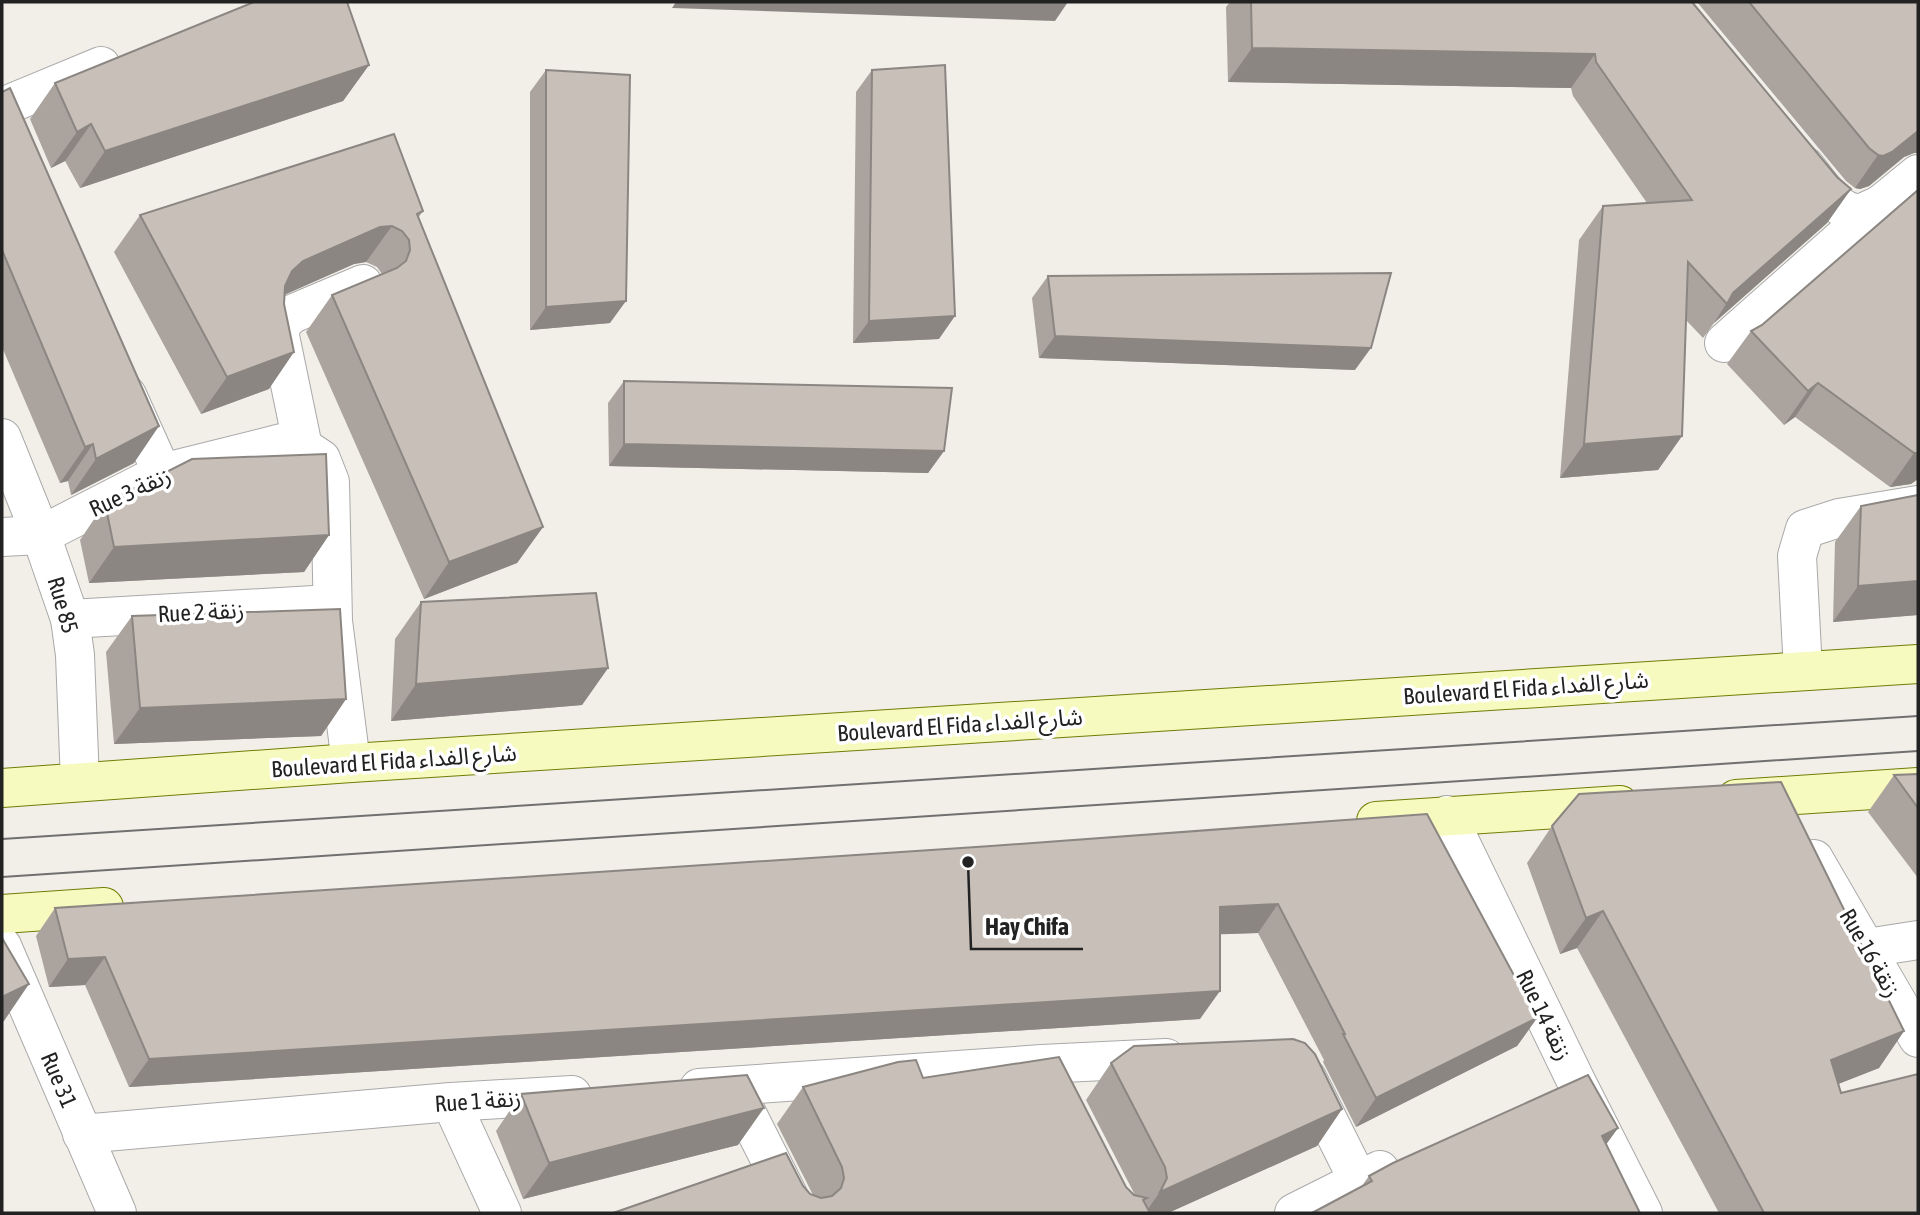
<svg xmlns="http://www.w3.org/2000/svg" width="1920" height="1215" viewBox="0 0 1920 1215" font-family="'Asap Condensed','Noto Sans Arabic',sans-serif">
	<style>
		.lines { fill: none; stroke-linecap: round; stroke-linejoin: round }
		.minor-casing { stroke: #a9a9a9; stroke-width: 40 }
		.secondary-casing { stroke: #707d05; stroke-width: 40 }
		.minor { stroke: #fff; stroke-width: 38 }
		.secondary { stroke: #f7fabf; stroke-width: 38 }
		.tram { stroke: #707070; stroke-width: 2 }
		.wall { fill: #aba49e }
		.shaded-wall { fill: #8b8681 }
		.building { fill: #c7bfb8; stroke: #8b8681; stroke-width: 2 }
		.labels { text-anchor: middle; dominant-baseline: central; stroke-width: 7; stroke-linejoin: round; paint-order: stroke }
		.street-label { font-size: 23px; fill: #222; stroke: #fff }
		.leader { fill: none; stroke: #222; stroke-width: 2.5 }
		.callout-dot { fill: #222; stroke: #fff; stroke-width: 2.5 }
		.callout-label { font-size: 24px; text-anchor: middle; font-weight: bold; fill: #222; stroke: #fff; stroke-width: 7; stroke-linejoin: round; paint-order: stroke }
	</style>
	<rect width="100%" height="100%" fill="#f2efe9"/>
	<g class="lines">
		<defs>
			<g id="minor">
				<path d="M2,107l99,-41"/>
				<path d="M1805,166c13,16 35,53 59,46 5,-2 11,-5 16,-7"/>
				<path d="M1724,343l156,-138 38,-31"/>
				<path d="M127,395l35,78"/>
				<path d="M2,438l39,97 29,84 5,36 5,127"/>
				<path d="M2,537l39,-2 121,-62 120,-30 21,4"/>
				<path d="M70,619l261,-15"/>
				<path d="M1803,671l-6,-115 8,-27 34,-11 79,-13"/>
				<path d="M351,763l-18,-142 -3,-139 -9,-23 -18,-12 -23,-111 1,-12 11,-10 71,-30"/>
				<path d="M1447,815l129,266 67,132"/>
				<path d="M1814,859l104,179"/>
				<path d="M2,946l115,267"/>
				<path d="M1867,948l51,-8"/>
				<path d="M1307,1078l51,102"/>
				<path d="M733,1086l64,127"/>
				<path d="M699,1088l343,-24 124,-6"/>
				<path d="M451,1102l51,111"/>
				<path d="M82,1134l369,-32 121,-7"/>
				<path d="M1294,1213l86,-43"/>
			</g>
			<g id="secondary">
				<path d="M2,788l349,-25 1567,-99"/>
				<path d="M1736,799l182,-12"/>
				<path d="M1376,821l244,-16"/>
				<path d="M2,914l102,-7"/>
			</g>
		</defs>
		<!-- minor casing -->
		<use href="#minor" class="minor-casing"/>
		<!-- secondary casing -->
		<use href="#secondary" class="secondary-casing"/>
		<!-- minor -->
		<use href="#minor" class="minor"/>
		<!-- secondary -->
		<use href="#secondary" class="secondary"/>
		<!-- tram -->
		<g class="tram">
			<path d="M2,839l1916,-123"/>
			<path d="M2,877l1916,-126"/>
		</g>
	</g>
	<!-- wall -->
	<g class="wall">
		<path d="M1230,2h462l145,175 14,12 -24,34 -113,100 -11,15 -17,-18 -4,116 -24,34 -98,8 19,-238 24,-34 44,-3 -74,-107 -2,-8 -343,-6 -2,-75z"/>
		<path d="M1697,2h221v151h-4l-10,4 -35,29 -9,3 -5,-1 -9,-7z"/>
		<path d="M369,65l-26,36 -263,87 -15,-27 -14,7 -21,-49 25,-36z"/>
		<path d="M546,70l64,253 -80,7v-238z"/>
		<path d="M872,70l67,269 -86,4 3,-251z"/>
		<path d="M2,92l132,371 -63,32 -3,-14 -8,2 -58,-136z"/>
		<path d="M1918,190v289l-7,5 -21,3 -95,-70 -11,8 -57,-61 24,-33 11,-6z"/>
		<path d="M423,211l-5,7 125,309 -26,36 -93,36 -118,-267 26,-37 50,-21 -5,-7 -11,-5 -12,2 -70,31 -15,94 -68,25 -87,-162 26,-37z"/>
		<path d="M1048,276l307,94 -316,-12 -7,-60z"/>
		<path d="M624,381l320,70 -16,22 -319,-7 -1,-63z"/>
		<path d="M1918,495v120l-85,7 2,-80 26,-36z"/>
		<path d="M105,503l224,32 -25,37 -215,11 -9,-43z"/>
		<path d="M421,602l187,66 -26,37 -191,16 4,-82z"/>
		<path d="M132,616l214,83 -25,37 -207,8 -8,-92z"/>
		<path d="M1918,774v104l-50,-66 26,-37z"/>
		<path d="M1427,814l110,204 -20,28 -161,81 -33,-65 1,-2 -66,-127 -38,1 -20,85 -1071,68 -44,-102 -36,2 -13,-51 19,-28 936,-62z"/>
		<path d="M1552,826l352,205 -25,37 -41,16 3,9 77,120h-199l-142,-265 -17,6 -33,-91z"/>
		<path d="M1111,1063l231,46 -25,37 -149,67h-555l190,-27 7,8 3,1 -36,-71 26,-37 120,-9 203,109 9,8 -49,-95z"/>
		<path d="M521,1094l217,51 -215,54 -27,-68z"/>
		<path d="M1618,1128l-12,16 -245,43 8,-11z"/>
	</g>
	<!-- shaded-wall -->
	<g class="shaded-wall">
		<path d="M676,2h392l-13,19 -383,-13z"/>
		<path d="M1252,48l343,6 -24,34 -343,-6z"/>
		<path d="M369,65l-26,36 -263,87 25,-37z"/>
		<path d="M91,124l-26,37 -14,7 26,-36z"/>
		<path d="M1918,131v22h-4l-10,4 -35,29 -9,3 -5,-1 23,-33z"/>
		<path d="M1851,189l-24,34 -113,100 19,-30z"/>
		<path d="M392,226l-26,36 -12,2 -77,34 15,-27 11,-10 77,-34z"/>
		<path d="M626,301l-16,22 -80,7 16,-23z"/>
		<path d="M955,316l-16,23 -86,4 16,-22z"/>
		<path d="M1055,336l316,12 -16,22 -316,-12z"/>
		<path d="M294,352l-25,37 -68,25 26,-37z"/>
		<path d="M1818,383l-23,34 -11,8 24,-34z"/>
		<path d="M159,426l-25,37 -63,32 25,-36z"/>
		<path d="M1682,436l-24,34 -98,8 24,-34z"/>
		<path d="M93,444l-25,37 -8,2 25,-36z"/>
		<path d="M624,444l320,7 -16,22 -319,-7z"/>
		<path d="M1914,453h4v26l-7,5 -21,3z"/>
		<path d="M543,527l-26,36 -93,36 25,-37z"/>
		<path d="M329,535l-25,37 -215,11 25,-36z"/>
		<path d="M1918,581v34l-85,7 25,-36z"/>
		<path d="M608,668l-26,37 -191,16 25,-37z"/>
		<path d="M346,699l-25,37 -207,8 26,-36z"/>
		<path d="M1278,904l-20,29 -57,2 19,-28z"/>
		<path d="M1603,911l-26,37 -17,6 26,-36z"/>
		<path d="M105,957l-20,28 -36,2 19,-28z"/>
		<path d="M29,984l-25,37 -2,1v-25z"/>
		<path d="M1220,991l-20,28 -1071,68 20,-28z"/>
		<path d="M1537,1018l-20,28 -161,81 20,-29z"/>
		<path d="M1904,1031l-25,37 -74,29 26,-37z"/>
		<path d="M764,1108l-26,37 -215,54 26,-36z"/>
		<path d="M1342,1109l-25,37 -149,67h-23l15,-21z"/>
		<path d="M1618,1128l-26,36 10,-28z"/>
	</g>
	<!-- building -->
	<g class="building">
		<path d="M254,2h93l22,63 -264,86 -14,-27 -14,8 -22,-49z"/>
		<path d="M1251,2h441l145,175 14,12 -118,104 -6,11 -39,-42 -6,174 -98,8 19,-238 89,-6 -96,-138 -1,-8 -343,-6z"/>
		<path d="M1749,2h169v129l-26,21 -9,4 -5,-1 -9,-7z"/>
		<path d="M945,65l10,251 -86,5 3,-251z"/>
		<path d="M546,70l84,5 -4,226 -80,6z"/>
		<path d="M10,88l149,338 -63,33 -3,-15 -8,3 -83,-197v-158z"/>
		<path d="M394,134l29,77 -6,3 126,313 -94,35 -117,-267 65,-27 9,-7 4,-11 -1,-10 -7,-9 -10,-5 -12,1 -77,34 -11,10 -7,15 -1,18 10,48 -67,25 -87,-162z"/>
		<path d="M1918,190v263h-4l-96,-70 -10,8 -57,-60 11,-6z"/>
		<path d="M1391,273l-20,75 -316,-12 -7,-60z"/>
		<path d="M624,381l328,7 -8,63 -320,-7z"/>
		<path d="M326,454l3,81 -215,12 -9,-44 87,-44z"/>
		<path d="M1918,495v86l-60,5 3,-80z"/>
		<path d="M596,593l12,75 -192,16 5,-82z"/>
		<path d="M340,609l6,90 -206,9 -8,-92z"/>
		<path d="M1918,774v34l-24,-33z"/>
		<path d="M1781,782l123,249 -73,29 10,33 77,-19v139h-154l-161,-302 -17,7 -34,-92 27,-32z"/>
		<path d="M1427,814l110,204 -161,80 -33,-64h2l-67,-130 -58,3v84l-1071,68 -44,-102 -37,2 -13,-51 936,-62z"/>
		<path d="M2,938l27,46 -27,13z"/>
		<path d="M1293,1039l12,4 10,11 27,55 -182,83 7,-14 -2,-11 -54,-104 23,-17z"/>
		<path d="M1059,1057l67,130 8,8 13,3 -4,2 7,13h-537l173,-60 17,33 7,8 11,4 11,-2 9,-8 3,-10 -2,-11 -39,-80 95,-25 18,-2 7,18z"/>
		<path d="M747,1075l17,33 -215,55 -28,-69z"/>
		<path d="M1588,1075l30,53 -16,8 38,77h-328l60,-32 -3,-5 24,-13z"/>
	</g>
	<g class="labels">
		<!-- street labels -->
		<g class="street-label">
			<text transform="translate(130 492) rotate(-25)">Rue 3 زنقة</text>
			<text transform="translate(63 605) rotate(74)">Rue 85</text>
			<text transform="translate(201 612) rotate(-3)">Rue 2 زنقة</text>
			<text transform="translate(1526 688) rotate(-4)">Boulevard El Fida شارع الفداء</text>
			<text transform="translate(960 725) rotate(-4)">Boulevard El Fida شارع الفداء</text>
			<text transform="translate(394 761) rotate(-4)">Boulevard El Fida شارع الفداء</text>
			<text transform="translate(1870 953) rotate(60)">Rue 16 زنقة</text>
			<text transform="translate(1544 1015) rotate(64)">Rue 14 زنقة</text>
			<text transform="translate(59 1080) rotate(67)">Rue 31</text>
			<text transform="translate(478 1101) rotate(-4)">Rue 1 زنقة</text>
		</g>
	</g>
	<!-- callouts -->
	<path class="leader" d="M968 862L971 949H1083"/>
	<circle class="callout-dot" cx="968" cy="862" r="7"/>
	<g class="callout-label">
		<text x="1027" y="935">Hay Chifa</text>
	</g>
	<!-- border -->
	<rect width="1920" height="1215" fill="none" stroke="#222222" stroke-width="7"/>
</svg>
